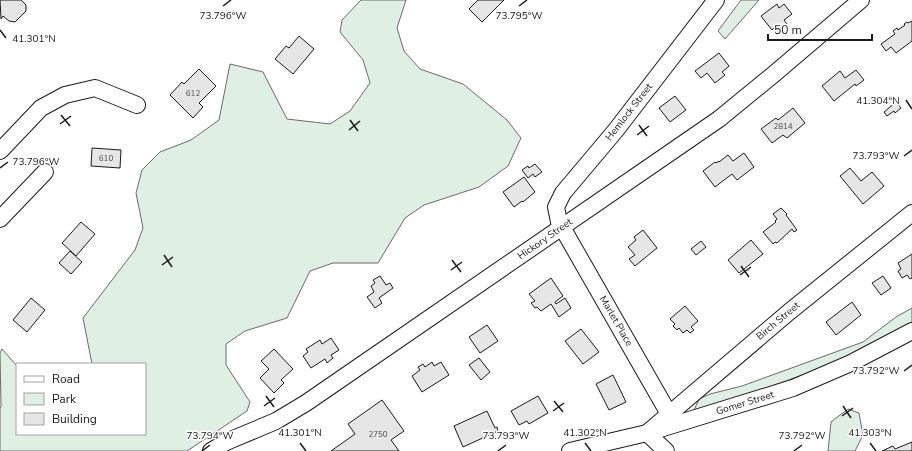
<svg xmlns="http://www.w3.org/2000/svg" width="912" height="451" viewBox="0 0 912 451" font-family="'Nunito Sans',sans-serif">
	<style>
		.green { fill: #e0efe3; stroke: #6a6a6a }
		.building { fill: #e6e6e6; stroke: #1a1a1a }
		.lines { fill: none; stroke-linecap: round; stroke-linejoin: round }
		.minor-casing { stroke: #1a1a1a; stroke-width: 18 }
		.minor { stroke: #fff; stroke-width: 16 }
		.ticks { fill: none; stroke: #1a1a1a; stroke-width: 1.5 }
		.labels { text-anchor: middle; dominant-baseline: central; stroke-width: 3; stroke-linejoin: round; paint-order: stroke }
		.number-label { font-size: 8px; fill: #4d4d4d }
		.street-label { font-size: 10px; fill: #1a1a1a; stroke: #fff }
		.ticks-label { font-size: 10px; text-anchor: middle; fill: #1a1a1a; stroke: #fff; stroke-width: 3; stroke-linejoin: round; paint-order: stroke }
	</style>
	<rect width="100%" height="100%" fill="#fff"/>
	<!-- green -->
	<g class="green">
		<path d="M361,0h45l-9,28 7,23 16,18 43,15 44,36 14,18 -13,28 -29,21 -55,18 -19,13 -27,45h-45l-23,8 -23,47 -42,13 -19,13v21l24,37 -3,9 -60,40h-187v-43l1,-1 -1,-54 2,-4 15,17v68h128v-70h-53l-9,-46 52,-68 8,-22 -7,-35 6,-23 18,-18 31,-12 28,-20 11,-56 33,8 24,47 43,5 20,-13 20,-28 -7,-23 -23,-28 2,-12z"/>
		<path d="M741,0h18l-34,39 -7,-8z"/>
		<path d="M912,308v17l-67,35 -122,43 -29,7 5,-11 11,-5 32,-8 121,-44 33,-25z"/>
		<path d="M848,409l11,4 4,22 -8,16h-27l3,-29z"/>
	</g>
	<!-- building -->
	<g class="building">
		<path d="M0,0h21l5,5v6l-11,11 -6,-1 -6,-5 -2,3z"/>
		<path d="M478,0h26l-22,22 -13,-13z"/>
		<path d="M777,4l2,4 5,-4 8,10 -8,6 3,4 -10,7 -3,-3 -2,2 -11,-14z"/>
		<path d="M912,21v20l-16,12 -5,-6 -5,4 -5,-7 14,-10 -2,-3 4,-3 1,2 7,-5 -1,-1 3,-2 1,1z"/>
		<path d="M299,36l15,13 -21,25 -18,-15 11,-13 3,2z"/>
		<path d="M719,53l10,13 -7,6 3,3 -10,8 -8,-10 -6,5 -6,-7z"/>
		<path d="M199,69l17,17 -17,17 4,4 -10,11 -23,-23 12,-13 2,2z"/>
		<path d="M856,70l8,10 -8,6 -1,-2 -21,17 -12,-15 18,-15 5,7z"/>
		<path d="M675,96l11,14 -16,12 -11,-14z"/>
		<path d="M896,102l5,6 -6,5 -1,-2 -7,5 -3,-4z"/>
		<path d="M793,108l12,15 -18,15 -4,-3 -11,8 -11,-14 15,-11 2,2z"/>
		<path d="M92,148l29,2 -1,18 -29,-2z"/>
		<path d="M744,153l10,14 -17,13 -5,-6 -17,13 -12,-16 12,-9 1,1 3,-2v1l9,-7 5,6z"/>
		<path d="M535,164l7,8 -7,5 -2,-3 -5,4 -6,-8 6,-4 1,2z"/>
		<path d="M850,168l11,13 11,-9 12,14 -21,18 -23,-28z"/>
		<path d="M524,177l11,15 -12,10 -1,-1 -8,6 -11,-15z"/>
		<path d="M781,208l6,6 -1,1 11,15 -3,2 -2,-3 -15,14 -2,-1 -2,2 -10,-12 13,-10 -1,-1 2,-2 -4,-5z"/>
		<path d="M81,222l14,12 -19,22 -14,-13z"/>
		<path d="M643,230l14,18 -22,18 -6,-7 6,-4 -7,-8 8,-7 -2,-3z"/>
		<path d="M751,240l12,14 -24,19 -11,-13z"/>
		<path d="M701,241l5,6 -10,8 -5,-6z"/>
		<path d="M70,251l12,11 -11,12 -12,-11z"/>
		<path d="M912,254v24l-2,1 -3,-4 -5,3 -4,-7 3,-2 -3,-6z"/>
		<path d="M380,276l6,9 4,-2 3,5 -14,10 3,5 -7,5 -8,-11 7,-5 -3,-6 4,-3 -2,-3z"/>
		<path d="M883,276l8,12 -10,7 -9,-12z"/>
		<path d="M551,278l12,18 -8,6 1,2 9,-6 6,10 -12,9 -8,-13 -10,7 -4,-4 -2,1 -4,-5 4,-2 -6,-7z"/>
		<path d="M31,298l14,12 -18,22 -14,-12z"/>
		<path d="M852,302l9,13 -25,20 -10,-13z"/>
		<path d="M685,306l13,15 -7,6 3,3 -4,3 -3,-3 -4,3 -4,-5 -2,2 -4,-4 2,-2 -5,-5z"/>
		<path d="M487,325l11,16 -18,12 -11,-16z"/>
		<path d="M581,329l18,23 -16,12 -18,-23z"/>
		<path d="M331,338l8,12 -8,5 2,3 -6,5 -2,-4 -14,9 -8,-12 5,-4 -2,-3 14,-9 2,4z"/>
		<path d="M274,349l19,20 -12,11 3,3 -10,10 -14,-15 9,-9 -8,-8z"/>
		<path d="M479,358l11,14 -9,8 -12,-15z"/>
		<path d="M432,362l2,4 7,-4 8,13 -27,17 -10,-16 8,-6 -2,-3 5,-3 2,3z"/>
		<path d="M613,375l13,27 -17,8 -13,-26z"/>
		<path d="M538,396l10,17 -19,11 -2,-3 -8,4 -8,-14z"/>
		<path d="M382,400l22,31 -13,9 8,11h-68l24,-17 -7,-10z"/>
		<path d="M487,411l8,17 2,-1 1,4 -35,16 -9,-21z"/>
		<path d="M912,442v9h-30l11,-5 2,3z"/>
	</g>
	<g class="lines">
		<defs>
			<g id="minor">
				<path d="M0,151l41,-43 24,-13 30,-7 42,17"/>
				<path d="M0,219l45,-47"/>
				<path d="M669,414l-110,-192 -3,-15 7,-14 53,-63 100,-130"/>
				<path d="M211,451l15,-9 50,-21 30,-18 413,-284 55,-45 87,-74"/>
				<path d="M570,451l77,-18 146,-45 58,-25 61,-32"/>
				<path d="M666,451l-19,-18 142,-121 123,-99"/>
			</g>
		</defs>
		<!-- minor casing -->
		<use href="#minor" class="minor-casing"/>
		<!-- minor -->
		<use href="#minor" class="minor"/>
	</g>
	<!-- ticks -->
	<path class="ticks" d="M223,6l8,-6M519,6l8,-6M0,30l6,8M906,100l6,9M61,115l9,11M350,120l8,11M60,124l11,-8M639,125l8,11M349,130l11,-9M637,135l12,-9M904,156l8,-6M0,168l8,-6M164,255l8,12M452,260l9,12M162,265l11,-8M741,266l8,11M451,270l11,-8M740,275l11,-8M904,371l8,-6M266,396l8,11M554,401l9,11M264,406l11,-8M843,406l8,12M553,411l11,-8M842,416l11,-8M300,443l6,8M585,443l6,8M870,443l6,8M202,451l8,-6M498,451l8,-6M794,451l8,-6"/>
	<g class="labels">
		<!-- number labels -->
		<g class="number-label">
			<text x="193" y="93">612</text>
			<text x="783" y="126">2814</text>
			<text x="106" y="158">610</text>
			<text x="378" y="434">2750</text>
		</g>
		<!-- street labels -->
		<g class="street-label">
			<text transform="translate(629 112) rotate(-52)">Hemlock Street</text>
			<text transform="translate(545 239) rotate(-35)">Hickory Street</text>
			<text transform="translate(616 321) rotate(60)">Marlet Place</text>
			<text transform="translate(778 321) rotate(-40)">Birch Street</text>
			<text transform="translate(745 403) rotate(-17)">Gomer Street</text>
		</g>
	</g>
	<g class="ticks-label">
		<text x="519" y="19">73.795°W</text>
		<text x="223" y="19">73.796°W</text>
		<text x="34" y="42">41.301°N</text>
		<text x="878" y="104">41.304°N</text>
		<text x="876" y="159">73.793°W</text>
		<text x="36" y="165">73.796°W</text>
		<text x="876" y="374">73.792°W</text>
		<text x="300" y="436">41.301°N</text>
		<text x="585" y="436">41.302°N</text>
		<text x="870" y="436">41.303°N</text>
		<text x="210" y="439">73.794°W</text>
		<text x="506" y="439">73.793°W</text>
		<text x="802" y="439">73.792°W</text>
	</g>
	<!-- legend -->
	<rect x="16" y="363" width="130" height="72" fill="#ffffff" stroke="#a3a3a3"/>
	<rect x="24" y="376" width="20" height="6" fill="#ffffff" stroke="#a3a3a3"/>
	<text x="52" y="383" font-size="12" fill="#1a1a1a">Road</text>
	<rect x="24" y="393" width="20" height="12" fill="#e0efe3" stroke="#a3a3a3"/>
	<text x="52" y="403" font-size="12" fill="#1a1a1a">Park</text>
	<rect x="24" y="413" width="20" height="12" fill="#e6e6e6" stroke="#a3a3a3"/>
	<text x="52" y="423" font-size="12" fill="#1a1a1a">Building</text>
	<!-- scale -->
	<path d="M768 34v6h104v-6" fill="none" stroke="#1a1a1a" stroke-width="2"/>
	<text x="774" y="34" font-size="12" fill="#1a1a1a" stroke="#ffffff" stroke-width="3" paint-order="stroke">50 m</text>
</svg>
